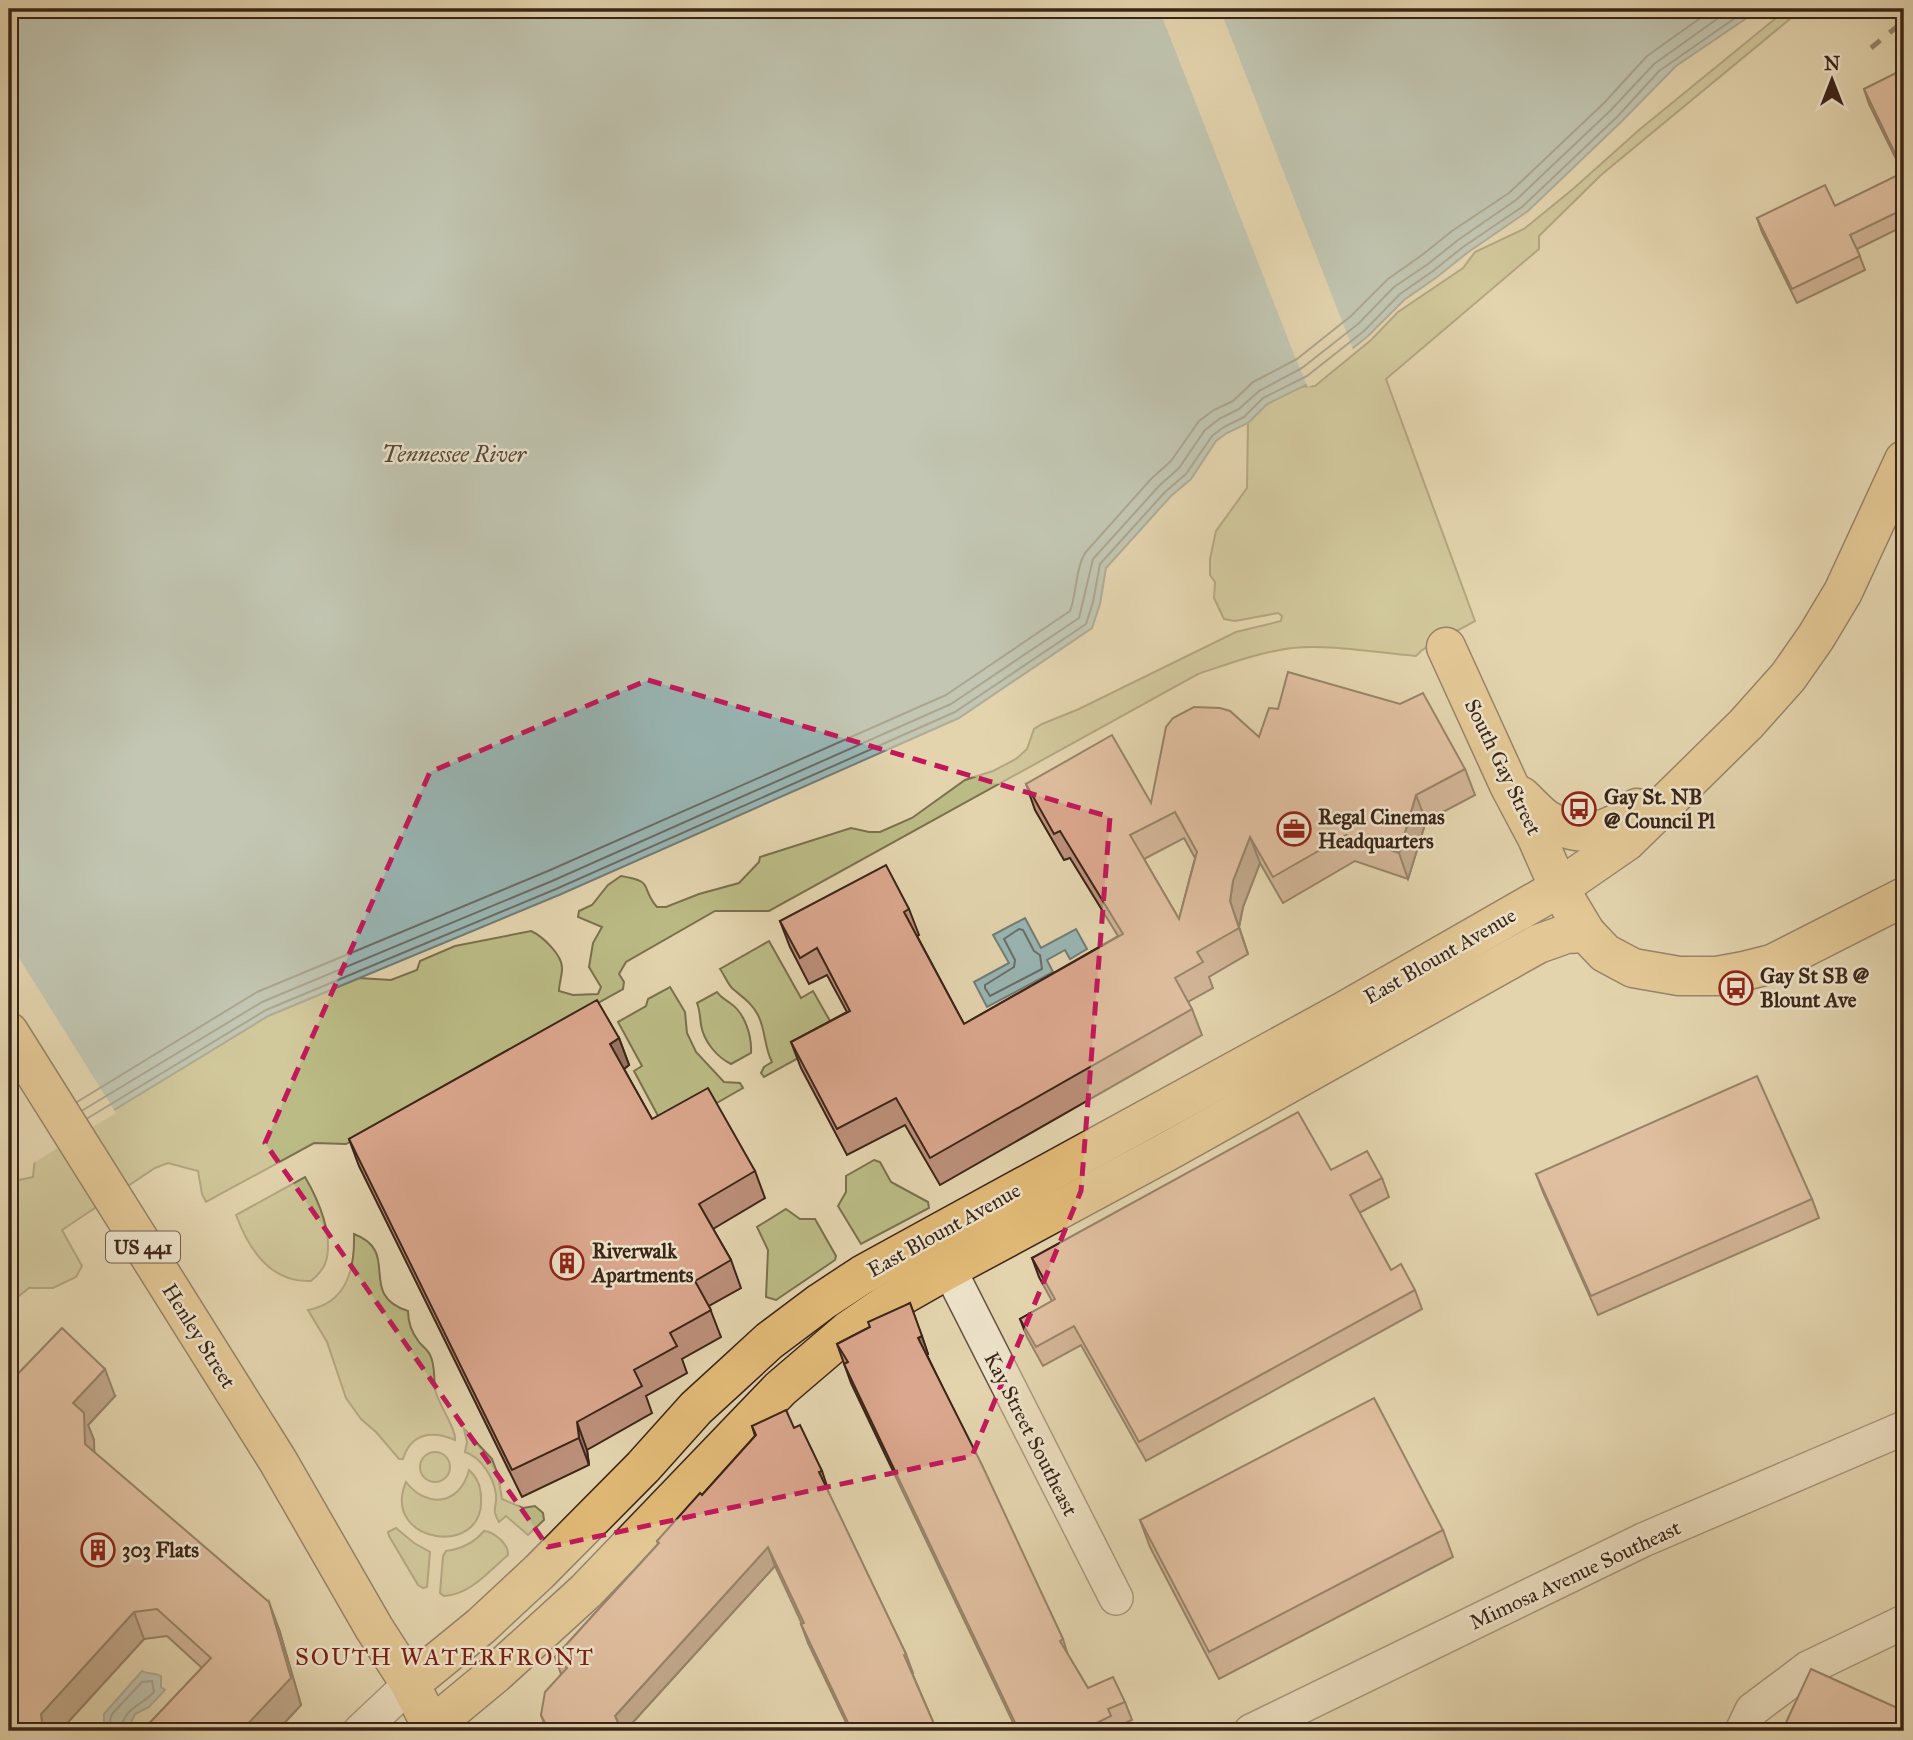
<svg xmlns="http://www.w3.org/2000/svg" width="1913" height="1740" viewBox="0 0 1913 1740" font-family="'IM FELL Great Primer',serif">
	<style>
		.green { fill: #bbbb85; stroke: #7b704e; stroke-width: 2 }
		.water { fill: #99b6b5; stroke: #737c76; stroke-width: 2 }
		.pier { fill: #e3d4ae }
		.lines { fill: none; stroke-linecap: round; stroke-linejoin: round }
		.shore { stroke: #6a6d66; stroke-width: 2 }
		.minor-casing { stroke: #65503e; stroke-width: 36 }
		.major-casing { stroke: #3b2418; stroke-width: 41 }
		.highway-casing { stroke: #3b2418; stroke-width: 41 }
		.minor { stroke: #ede3ca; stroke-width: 33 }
		.major { stroke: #e2ba77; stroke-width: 38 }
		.highway { stroke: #e2ba77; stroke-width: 38 }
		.rail { stroke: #3b2418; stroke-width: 5; stroke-dasharray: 12 12; stroke-linecap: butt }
		.wall { fill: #bc907a; stroke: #3b2418; stroke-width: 2; fill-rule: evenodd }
		.shaded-wall { fill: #997563; stroke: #3b2418; stroke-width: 2 }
		.building { fill: #dba78e; stroke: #3b2418; stroke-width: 2; fill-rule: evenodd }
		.marked { fill: none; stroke: #c2185b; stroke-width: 5; stroke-dasharray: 14 9; stroke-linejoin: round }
		.labels { text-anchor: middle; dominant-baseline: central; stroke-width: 5; stroke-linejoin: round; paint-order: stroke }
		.shield { fill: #ede3ca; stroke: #705d4d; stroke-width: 2 }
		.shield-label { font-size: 19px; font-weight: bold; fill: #3b2418 }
		.street-label { font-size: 21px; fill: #3b2418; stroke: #ede3ca }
		.poi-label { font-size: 21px; font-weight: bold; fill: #3b2418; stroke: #ede3ca; text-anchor: start }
		.water-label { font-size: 23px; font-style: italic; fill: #52483f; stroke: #ede3ca }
		.quarter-label { font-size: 24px; letter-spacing: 2px; fill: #7a1f14; stroke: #ede3ca }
	</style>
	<rect width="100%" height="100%" fill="#e3d4ae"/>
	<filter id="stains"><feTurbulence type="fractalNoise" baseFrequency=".00286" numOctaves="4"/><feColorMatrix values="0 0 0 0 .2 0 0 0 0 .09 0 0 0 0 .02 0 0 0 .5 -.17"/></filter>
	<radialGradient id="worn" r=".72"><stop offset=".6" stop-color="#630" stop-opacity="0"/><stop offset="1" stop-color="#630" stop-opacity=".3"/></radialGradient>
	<!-- green -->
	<g class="green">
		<path d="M1787,9h15l-201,166 -62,61v13l-153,130 89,242 -53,29 -6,6c-40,-3 -84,-12 -124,-8 -32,4 -64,16 -94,26l-429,237h-54l-89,51 -7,12 5,8 -1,7 -277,155 -32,-1 -108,59 -4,-8 -4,-23 -30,-8 -13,5 -93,62 20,36 -6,11 -23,11h-24l-20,16v-117l10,-7 14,-3 2,-19 233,-142 91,-38 32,2 26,-10 3,-9 35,-15 76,-15c11,5 32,24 31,38 0,7 -3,15 -3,22l14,4 25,-1 3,-7 -12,-20 4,-24 9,-16 -24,-10 1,-6 13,-6 16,-20 13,-9c35,6 18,10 36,31h9l33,-13 40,-11 20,-21 1,-5 91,-29 18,4h11l32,-14 53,-38 28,-9 23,-12 11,-10 7,-20 8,-5 37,-15 157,-77 45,-11 1,-5 -4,-3 -43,8 -11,-2 -10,-21 1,-16 -5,-7v-16l6,-28 31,-43 1,-65 19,-19 32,-17 16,-1 56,-46 27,-28 65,-44 12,-16 49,-23 49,-40 66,-59z"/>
		<path d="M769,941l32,57 12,-7 21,37 -1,11 -69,38 -3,-4 3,-6 8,-5c-8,-15 -6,-31 -14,-47 -8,-14 -15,-17 -26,-27 -5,-5 -8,-14 -12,-19z"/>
		<path d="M670,987l15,25 2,21 9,19 28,30 16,1 3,5 -70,40 -9,-1 -30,-56 8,-5 -24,-44 28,-16 2,-7z"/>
		<path d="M717,992c4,6 8,7 13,11 15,10 22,33 21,50l-20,11c-14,-7 -27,-22 -30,-39 -1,-8 -1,-14 -4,-22z"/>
		<path d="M874,1160l6,2 11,20 37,20 1,6 -68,36 -23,-38 8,-14v-16z"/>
		<path d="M305,1177c13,22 30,60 20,87 -3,7 -8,12 -14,17 -40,2 -62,-31 -75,-66z"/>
		<path d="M786,1209l14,10h15l21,37 -1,4 -59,40 -10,-3 2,-47 -11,-23z"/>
		<path d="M354,1234c48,18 2,60 54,77 0,11 4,22 11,31 3,4 9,8 11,13 6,10 3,27 6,38 4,13 20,36 19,47 -23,-10 -44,-7 -52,19h-4l-23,-27 -15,-13 -15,-21 -19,-56 -19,-32c39,-7 47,-41 46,-76z"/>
		<path d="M464,1429l28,30 6,16 4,24 21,9 12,-2 8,7 1,7 -16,15 -22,-19 -7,6c-8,-13 -2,-14 -3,-27 -2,-17 -15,-38 -31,-43l2,-10z"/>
		<circle cx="435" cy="1467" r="15"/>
		<path d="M469,1470c8,7 12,17 12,28 4,61 -101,45 -75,-16 21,27 54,23 63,-12z"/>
		<path d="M396,1528l18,15 16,9 -3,35 -4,1 -5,-3 -29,-49 -1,-4z"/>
		<path d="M484,1531c10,1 25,13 24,24 -19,16 -38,40 -64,41l-4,-3 3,-37 3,-5c15,-2 28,-8 38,-20z"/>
	</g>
	<!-- water -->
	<g class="water">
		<path d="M9,9h1751l-84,57 -54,55 -94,90 -61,42 -30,24 -33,23 -36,36 -58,47 -43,21 -19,19 -21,10 -11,8 -25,38 -20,17 -65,72 -6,36 -8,24 -133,90 -400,177 -291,121 -259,158z"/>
		<path d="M1025,918l16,30 35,-19 11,20 -17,10 -5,-9 -18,10 6,12 -66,35 -13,-25 35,-19 -16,-28z"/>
		<path d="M142,1671c7,4 12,1 19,5v11l4,3 -16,17 -14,7 -8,17h-19l-4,-6v-11z"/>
	</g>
	<!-- pier -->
	<g class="pier">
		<path d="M1159,9h61l134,343 -43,34 -3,1 -13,-30z"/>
		<path d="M9,942l107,171 -96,58 -11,-17z"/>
	</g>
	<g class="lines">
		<!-- shore -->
		<g class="shore">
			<path d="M1019,929l4,1 11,21 6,4 2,14 -52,27 -5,-8v-3l29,-18 1,-7 -11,-21z"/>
			<path d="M77,1102l180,-110 291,-121 398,-176 124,-84c7,-18 5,-41 15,-58l66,-74 20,-18 28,-40 15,-11 19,-9 20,-19 44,-23 54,-43 37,-37 34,-24 30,-24 57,-38 95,-90 43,-47 66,-47"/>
			<path d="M83,1110l179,-108 290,-121 399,-177 128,-86 14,-59 66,-73 20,-18 26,-38 14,-11 20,-10 20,-18 43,-23 56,-44 36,-37 34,-23 30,-24 58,-40 95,-90 43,-46 77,-55"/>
			<path d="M88,1118l178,-108 290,-121 399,-177 131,-88 7,-22 7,-38 65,-72 21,-18 26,-38 12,-9 20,-10 19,-19 44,-22 57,-45 36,-37 33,-23 30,-24 59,-40 96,-91 41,-45 89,-62"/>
			<path d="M113,1731l-3,-11 2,-6 30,-32 10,-1 2,11c-13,14 -31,16 -33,39"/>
		</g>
		<defs>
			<g id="minor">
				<path d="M949,1269l167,329"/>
				<path d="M360,1731l50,-47"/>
				<path d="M1251,1731l392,-191 261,-112"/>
				<path d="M1742,1731l10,-21 56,-42 96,-46"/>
			</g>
			<g id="major">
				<path d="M1446,647l63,138 28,53 22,50 27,45 19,20 28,15 46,8h38l27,-5 28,-7 132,-67"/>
				<path d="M1521,796c8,7 16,17 25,23 33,21 64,15 91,-11"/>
				<path d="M410,1684l71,-58 58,-54 104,-105 53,-59 35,-32 38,-35 52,-39 41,-27 71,-39 413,-226 213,-122 68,-47 119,-117 42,-47 28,-40 27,-45 61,-132"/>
				<path d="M431,1727l64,-53 91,-83 194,-202 69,-59 35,-24 65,-37 221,-119 368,-206 28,-10 20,-1"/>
			</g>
			<path id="highway" d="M9,1032l269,429 96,167 36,56 24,47"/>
		</defs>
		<!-- minor casing -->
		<use href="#minor" class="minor-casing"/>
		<!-- major casing -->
		<use href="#major" class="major-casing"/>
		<!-- highway casing -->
		<use href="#highway" class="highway-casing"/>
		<!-- minor -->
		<use href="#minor" class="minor"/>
		<!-- major -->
		<use href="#major" class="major"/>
		<!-- highway -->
		<use href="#highway" class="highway"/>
		<!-- rail -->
		<path class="rail" d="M1871,48l33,-27"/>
	</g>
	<!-- wall -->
	<g class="wall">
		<path d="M1904,69v157l-47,23 8,21 -68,33 -35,-71 -5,-14 78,-12 68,-33 -34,-69 -5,-15z"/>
		<path d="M1259,737l206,32 10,26 -49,26 -18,58 -53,-18 -72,42 -23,-40 -17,44 -4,20 9,27 -39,23 4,11 -25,14 4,7 10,26 -262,150 -35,-60 -58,30 -46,-87 -10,-26 56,-30 -20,-37 -18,9 -19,-37 -10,-26 129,-12 10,26 -2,1 47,88 154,-88 -48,-78 -6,2 -29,-50 -9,-26 125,19zM1184,838l11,20 -16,61 -35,-60z"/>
		<path d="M619,1038l10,27 -5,4 28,50 103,52 10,27 -52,31 18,31 10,28 -32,18 12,31 -39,22 5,14 -41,23 6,17 -65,37 2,15 -67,32 -163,-331 -10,-27z"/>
		<path d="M1331,1170l51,8 7,19 -30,16 32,57 24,20 7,19 -276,152 -65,-116 -38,21 -16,-29 -7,-18 32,-18 -13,-24 -7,-19z"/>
		<path d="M1536,1174l276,25 7,19 -221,97 -55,-123z"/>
		<path d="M910,1303l18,51 -1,1 136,284 5,16 20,33 37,14 7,18 -17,7 2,4h-100l-166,-348 -14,-39 33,-17z"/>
		<path d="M9,1383l106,13 -27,29 6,15v12l185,177 22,76 -24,26h-135l60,-63 -35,-32 -23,3 -84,92h-51z"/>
		<path d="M752,1426l42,2 28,43 6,18 -1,1 79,164 7,19h-1l25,58h-87l-42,-88 -7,-19h1l-27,-58 -150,165h-78l-6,-16 20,-41 -6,-17 103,-113 -1,-3 45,-46 53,-59z"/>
		<path d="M1140,1520l303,10 10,27 -234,122 -69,-132z"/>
	</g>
	<!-- shaded-wall -->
	<g class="shaded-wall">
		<path d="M1416,795l10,26 -18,58 -9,-26z"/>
		<path d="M1250,837l10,26 -17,44 -4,20 9,27 -18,-53 3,-20z"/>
		<path d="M619,1038l10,27 -9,7 -10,-28z"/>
		<path d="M922,1336l6,18 -3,3 -7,-19z"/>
		<path d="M105,1369l10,27 -27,29 6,15 1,31 -10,-27 -12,-41z"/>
		<path d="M577,1422l10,28 2,15 -10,-27z"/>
		<path d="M768,1547l7,19 -150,165h-4l-6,-15z"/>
		<path d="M269,1602l10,27 22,76 -24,26h-36z"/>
		<path d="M134,1612l10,27 -84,92h-17l-2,-17z"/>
		<path d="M1904,1715v16h-7z"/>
	</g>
	<!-- building -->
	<g class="building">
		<path d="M1904,69v103l-40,-83z"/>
		<path d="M1904,172v37l-54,26 10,21 -68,33 -35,-71 68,-33 10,21z"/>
		<path d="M1288,672l112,32 23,-11 42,76 -49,26 -17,58 -53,-18 -73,42 -23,-40 -17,44 -3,20 9,27 -42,24 6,10 -28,16 17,31 -262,149 -34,-60 -59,31 -46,-87 59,-31 -33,-63 -17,10 -20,-37 106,-56 23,44 -5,3 60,112 159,-90 -63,-103 -6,3 -28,-50 86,-49 39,68 15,-76 7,-9 21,-11 26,1 10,3 29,26 10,-29 9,1zM1175,812l22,40 -18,67 -49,-84z"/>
		<path d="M597,1000l22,38 -9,6 42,75 56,-31 47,83 -56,33 32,56 -36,21 16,29 -41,23 7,13 -43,24 8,16 -65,36 2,16 -67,32 -163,-331z"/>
		<path d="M1757,1076l55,123 -221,97 -55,-122z"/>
		<path d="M1298,1112l33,58 36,-19 15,27 -32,17 41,75 10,-6 14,26 -276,152 -65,-116 -38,21 -16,-28 35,-20 -23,-41z"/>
		<path d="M910,1303l12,33 -4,2 64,127 81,174 -3,2 28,47 25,-11 12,25 -17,7 3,7 -31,15h-61l-175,-367 4,-2 -11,-18 33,-17 -2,-5z"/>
		<path d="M62,1328l43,41 -32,34 11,10 1,31 184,158 22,76 -50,53h-99l69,-73 -54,-49 -23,3 -93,102 2,17h-34v-348z"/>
		<path d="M1374,1398l69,132 -234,122 -69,-132z"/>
		<path d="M786,1410l8,18 6,-3 22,46 -3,1 87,182 -2,1 33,76h-85l-51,-107 3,-1 -36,-76 -153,169 7,15h-73l-8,-16 4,-23 22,-24 -12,-11 104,-114 -2,-2 43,-48 2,2 54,-60 -4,-9z"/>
		<path d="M1811,1669l93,42v4l-7,16h-115z"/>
	</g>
	<!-- marked area -->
	<path d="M0 0H1913V1740H0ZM648,680l462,137 -29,374 -109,265 -424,91 -283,-404 165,-371z" fill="#e3d4ae" fill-opacity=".55" fill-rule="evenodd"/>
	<path class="marked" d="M648,680l462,137 -29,374 -109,265 -424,91 -283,-404 165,-371z"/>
	<!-- icons -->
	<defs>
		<symbol id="bus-ring" viewBox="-11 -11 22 22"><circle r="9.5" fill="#ede3ca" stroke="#8f2418" stroke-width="1.5"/><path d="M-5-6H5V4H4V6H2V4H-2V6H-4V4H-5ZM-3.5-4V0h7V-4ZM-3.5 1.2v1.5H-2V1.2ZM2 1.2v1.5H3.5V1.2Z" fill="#8f2418"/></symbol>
		<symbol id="office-ring" viewBox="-11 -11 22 22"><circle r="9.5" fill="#ede3ca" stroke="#8f2418" stroke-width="1.5"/><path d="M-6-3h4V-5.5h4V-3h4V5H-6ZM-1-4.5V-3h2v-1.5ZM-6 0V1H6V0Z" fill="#8f2418"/></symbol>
		<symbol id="building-ring" viewBox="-11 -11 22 22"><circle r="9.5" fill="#ede3ca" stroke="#8f2418" stroke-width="1.5"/><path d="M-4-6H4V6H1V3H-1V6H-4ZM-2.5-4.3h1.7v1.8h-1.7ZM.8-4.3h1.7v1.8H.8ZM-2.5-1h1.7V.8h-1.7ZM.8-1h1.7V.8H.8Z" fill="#8f2418"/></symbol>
	</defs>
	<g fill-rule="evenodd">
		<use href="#bus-ring" x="1560" y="790" width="38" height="38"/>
		<use href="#office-ring" x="1275" y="810" width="38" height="38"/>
		<use href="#bus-ring" x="1717" y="969" width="38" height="38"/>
		<use href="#building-ring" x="548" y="1244" width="38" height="38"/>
		<use href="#building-ring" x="79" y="1531" width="38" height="38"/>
	</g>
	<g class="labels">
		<!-- shield labels -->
		<rect class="shield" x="106" y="1231.5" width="74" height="31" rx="5"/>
		<g class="shield-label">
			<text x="143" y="1247">US 441</text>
		</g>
		<!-- street labels -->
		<g class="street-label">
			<text transform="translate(1503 767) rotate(64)">South Gay Street</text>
			<text transform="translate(1440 956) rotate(-30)">East Blount Avenue</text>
			<text transform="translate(944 1230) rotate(-29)">East Blount Avenue</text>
			<text transform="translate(199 1336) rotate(58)">Henley Street</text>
			<text transform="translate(1031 1434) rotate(63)">Kay Street Southeast</text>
			<text transform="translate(1575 1575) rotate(-25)">Mimosa Avenue Southeast</text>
		</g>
		<!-- poi labels -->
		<g class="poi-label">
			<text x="1604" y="797">Gay St. NB<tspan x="1604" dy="24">@ Council Pl</tspan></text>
			<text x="1318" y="817">Regal Cinemas<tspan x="1318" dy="24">Headquarters</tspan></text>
			<text x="1760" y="976">Gay St SB @<tspan x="1760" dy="24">Blount Ave</tspan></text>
			<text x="592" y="1251">Riverwalk<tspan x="592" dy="24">Apartments</tspan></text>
			<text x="122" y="1550">303 Flats</text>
		</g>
		<!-- water labels -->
		<g class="water-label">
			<text x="454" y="454">Tennessee River</text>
		</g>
		<!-- quarter labels -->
		<g class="quarter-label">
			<text x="445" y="1657">SOUTH WATERFRONT</text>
		</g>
	</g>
	<!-- margin -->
	<rect width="1913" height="1740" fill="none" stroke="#e3d4ae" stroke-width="35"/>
	<rect x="10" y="10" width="1892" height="1719" fill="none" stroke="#3b2418" stroke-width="3.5"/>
	<rect x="18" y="18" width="1878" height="1705" fill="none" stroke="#3b2418" stroke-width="2"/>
	<!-- north arrow -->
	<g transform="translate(1832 80)" stroke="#ede3ca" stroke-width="5" paint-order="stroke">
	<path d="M0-5L12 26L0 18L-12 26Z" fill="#3b2418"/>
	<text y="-10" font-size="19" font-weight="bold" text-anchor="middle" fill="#3b2418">N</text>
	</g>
	<rect width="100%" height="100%" filter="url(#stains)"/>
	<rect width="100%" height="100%" fill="url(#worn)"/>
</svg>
